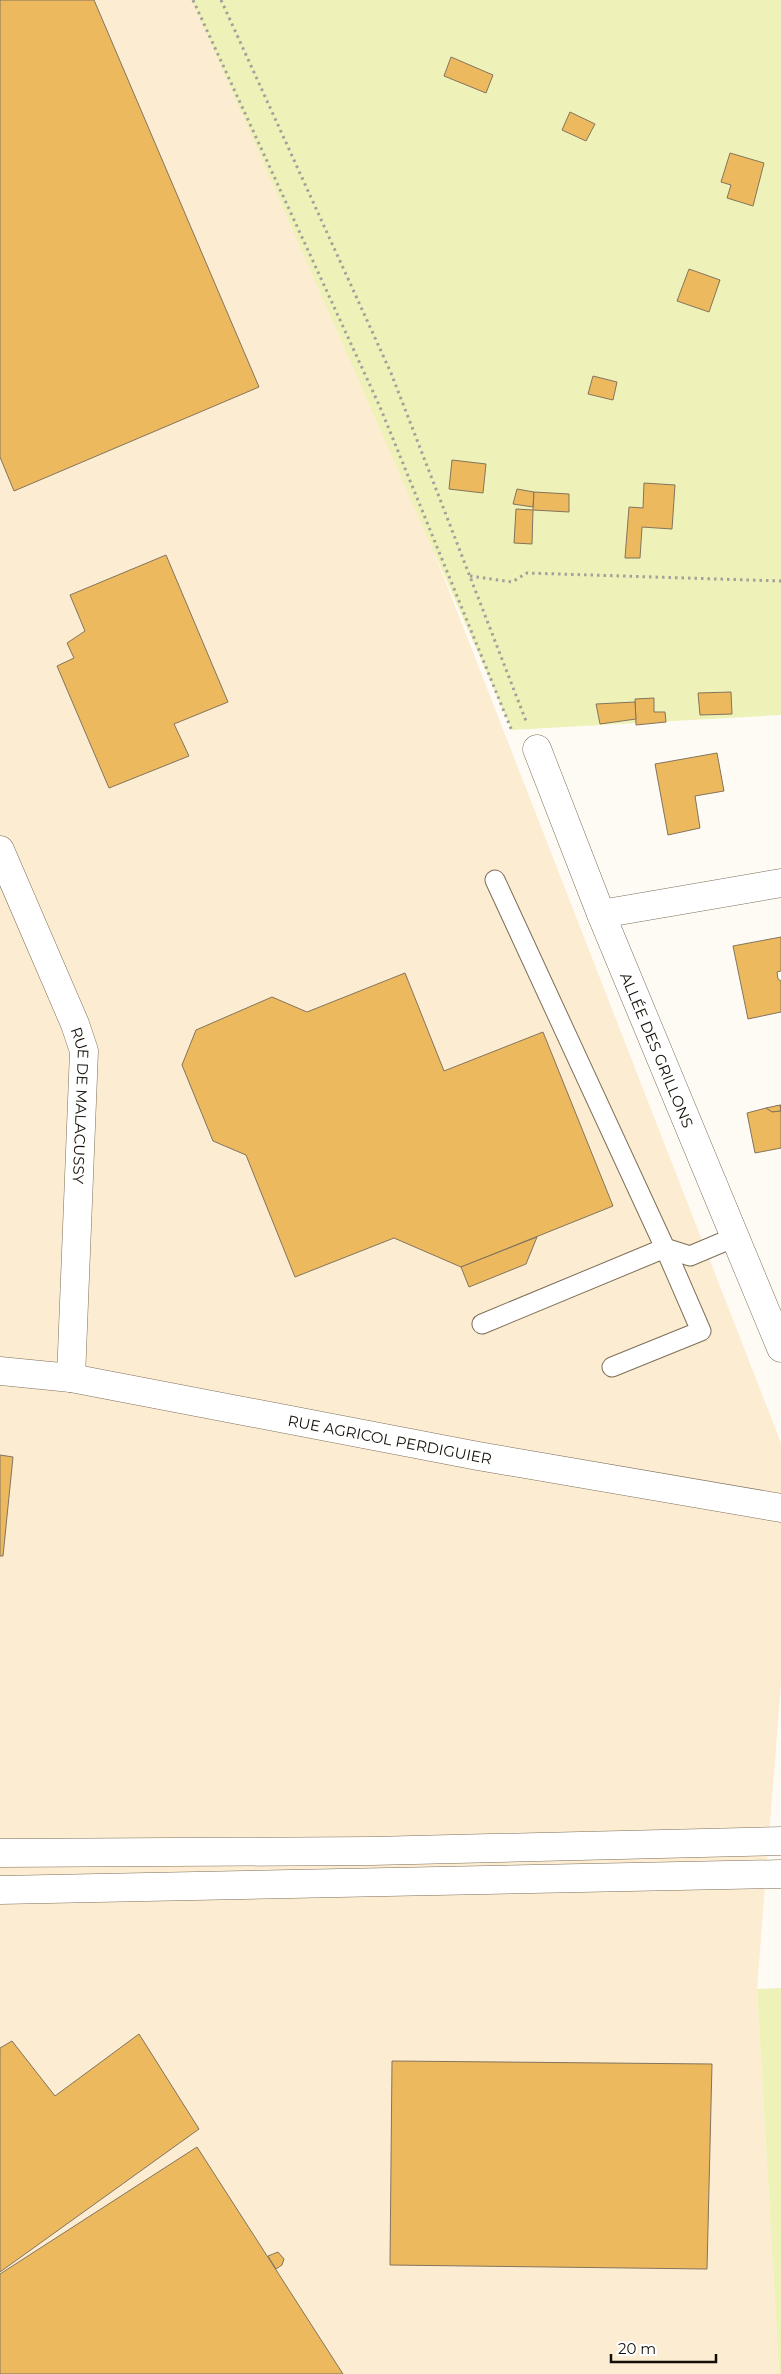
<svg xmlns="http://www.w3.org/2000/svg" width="781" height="2374" viewBox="0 0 781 2374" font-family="Montserrat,sans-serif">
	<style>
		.built { fill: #fcecd2 }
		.green { fill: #eef2b8 }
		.building { fill: #edb95e; stroke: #83745d }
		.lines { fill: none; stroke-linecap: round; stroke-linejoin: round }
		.service-casing { stroke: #7e6f59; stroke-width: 21 }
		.minor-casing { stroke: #7e6f59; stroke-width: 29 }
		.tertiary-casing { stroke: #7e6f59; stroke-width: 29 }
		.trunk-casing { stroke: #7e6f59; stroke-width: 29 }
		.path { stroke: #a4a09a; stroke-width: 3; stroke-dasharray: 2.5 4; stroke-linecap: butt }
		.service { stroke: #fff; stroke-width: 19 }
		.minor { stroke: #fff; stroke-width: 28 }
		.tertiary { stroke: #fff; stroke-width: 28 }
		.trunk { stroke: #fff; stroke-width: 28 }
		.labels { text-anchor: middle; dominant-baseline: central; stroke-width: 4; stroke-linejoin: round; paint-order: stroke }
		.street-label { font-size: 15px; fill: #130e06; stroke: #fff }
	</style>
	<rect width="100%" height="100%" fill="#fefbf5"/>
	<!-- built -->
	<path class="built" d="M0,0h219l562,1443v240l-24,306 22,385h-779z"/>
	<!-- green -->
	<g class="green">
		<path d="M192,0h589v715l-269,15z"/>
		<path d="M781,1988v386h-2l-22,-385z"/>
	</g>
	<!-- building -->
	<g class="building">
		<path d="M0,0h94l165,387 -245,104 -14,-34z"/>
		<path d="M451,57l42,18 -7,18 -42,-17z"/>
		<path d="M570,112l25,12 -9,17 -24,-11z"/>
		<path d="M730,153l34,10 -11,43 -26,-8 4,-13 -10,-3z"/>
		<path d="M689,269l31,11 -11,32 -32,-11z"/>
		<path d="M593,376l24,6 -4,18 -25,-6z"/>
		<path d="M452,460l34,4 -3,29 -34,-4z"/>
		<path d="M644,483l31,2 -3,44 -30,-2 -2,31h-15l4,-51 14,1z"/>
		<path d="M517,489l17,3 -1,15 -20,-3z"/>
		<path d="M534,492l35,2v18l-36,-2z"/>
		<path d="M516,509l17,1 -1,34 -18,-1z"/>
		<path d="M166,555l62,147 -54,22 15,32 -80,32 -52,-122 17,-8 -7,-15 18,-12 -15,-36z"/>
		<path d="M731,692l1,22 -32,1 -2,-22z"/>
		<path d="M654,698v14h11l1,10 -30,3 -1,-26z"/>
		<path d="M635,702l1,17 -36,5 -4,-20z"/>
		<path d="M717,753l7,38 -29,5 5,32 -32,7 -13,-71z"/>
		<path d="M781,937v34l-4,1 1,7 3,2v31l-33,7 -15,-73z"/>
		<path d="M405,973l39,98 99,-39 70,174 -152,61 -67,-29 -99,39 -49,-122 -33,-14 -31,-76 14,-35 76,-33 35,15z"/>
		<path d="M780,1105l1,6 -9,1 -6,-4z"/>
		<path d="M780,1105h1v43l-26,5 -8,-40 19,-5 6,4 9,-1z"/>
		<path d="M537,1237l-11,27 -57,23 -8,-20z"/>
		<path d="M0,1455l13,2 -10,99h-3z"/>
		<path d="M139,2034l60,95 -199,143v-224l12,-7 43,55z"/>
		<path d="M392,2061l320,3 -5,205 -317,-4z"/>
		<path d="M197,2147l146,227h-343v-100z"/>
		<path d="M278,2252l6,7 -2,6 -6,4 -8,-13z"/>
	</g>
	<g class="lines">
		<defs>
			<g id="service">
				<path d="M495,880l170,368 25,8 45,-19"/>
				<path d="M482,1324l183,-76 36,83 -89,36"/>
			</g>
			<g id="minor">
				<path id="s1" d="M537,749l64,165 180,434"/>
				<path id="s2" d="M0,850l75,174 9,27 -13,327"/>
				<path d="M601,914l180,-31"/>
			</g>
			<g id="tertiary">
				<path id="s3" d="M0,1371l71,7 407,78 303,52"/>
			</g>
			<g id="trunk">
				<path d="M0,1853l372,-2 409,-10"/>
				<path d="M0,1890l781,-16"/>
			</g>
		</defs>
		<!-- service casing -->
		<use href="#service" class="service-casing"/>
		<!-- minor casing -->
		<use href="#minor" class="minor-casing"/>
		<!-- tertiary casing -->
		<use href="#tertiary" class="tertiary-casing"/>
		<!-- trunk casing -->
		<use href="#trunk" class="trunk-casing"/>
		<!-- path -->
		<g class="path">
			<path d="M193,0l187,407 132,324"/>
			<path d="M221,0l170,373 135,348"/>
			<path d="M470,576l42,6 15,-9 254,8"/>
		</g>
		<!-- service -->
		<use href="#service" class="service"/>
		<!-- minor -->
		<use href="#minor" class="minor"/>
		<!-- tertiary -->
		<use href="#tertiary" class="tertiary"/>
		<!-- trunk -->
		<use href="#trunk" class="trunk"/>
	</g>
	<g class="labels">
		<!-- street labels -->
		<g class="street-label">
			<text stroke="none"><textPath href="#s1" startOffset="324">ALLÉE DES GRILLONS</textPath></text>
			<text stroke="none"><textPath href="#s2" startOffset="272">RUE DE MALACUSSY</textPath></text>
			<text stroke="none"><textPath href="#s3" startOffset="396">RUE AGRICOL PERDIGUIER</textPath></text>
		</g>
	</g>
	<!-- scale -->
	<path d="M611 2354v8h105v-8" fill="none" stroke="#130e06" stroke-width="2.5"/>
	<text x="618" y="2354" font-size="15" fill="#130e06" stroke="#ffffff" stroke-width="4" paint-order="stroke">20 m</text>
</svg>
